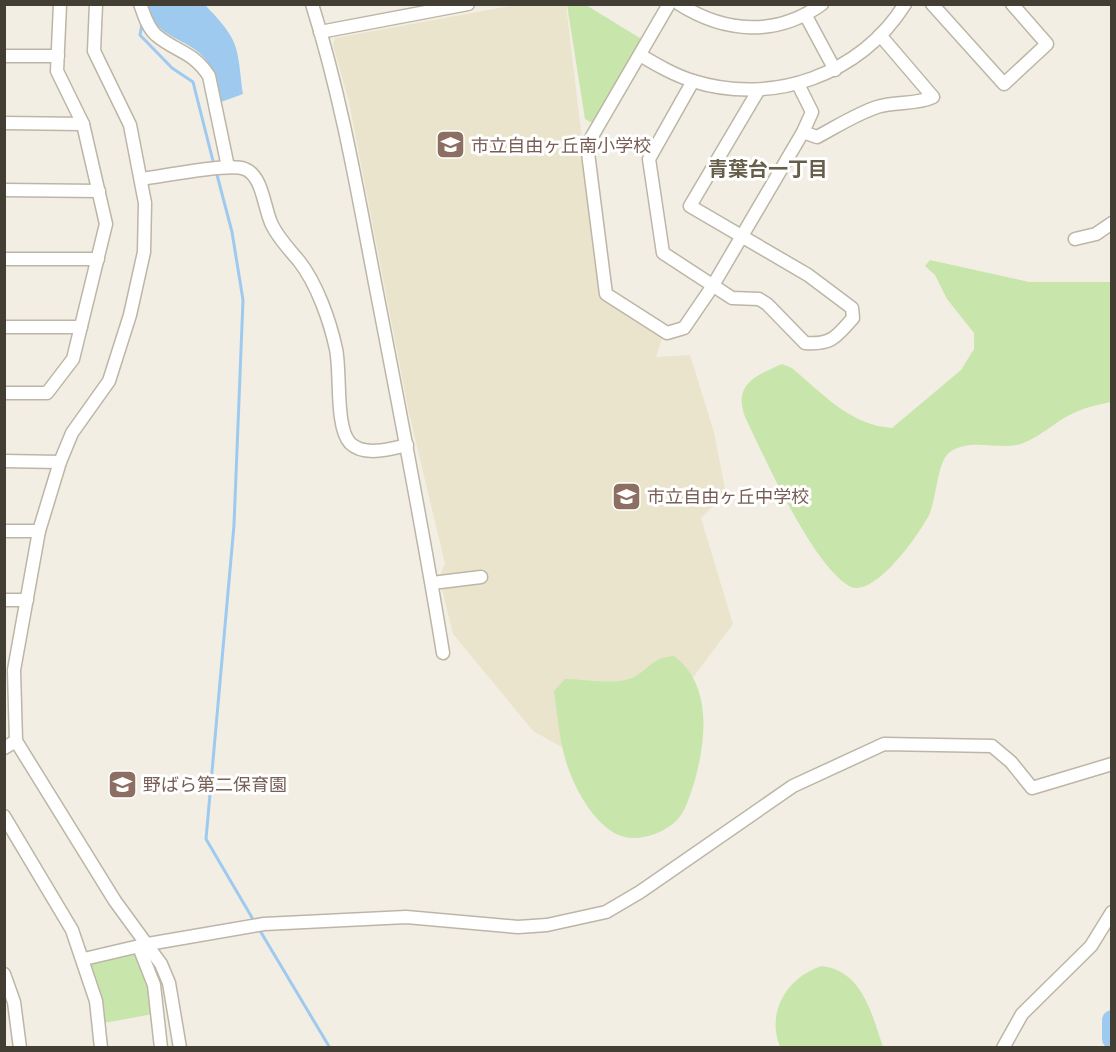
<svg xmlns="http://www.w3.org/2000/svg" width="1116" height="1052" viewBox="0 0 1116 1052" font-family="Manrope,'Noto Sans JP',sans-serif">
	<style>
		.education { fill: #ebe4cd }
		.green { fill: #c8e6ac }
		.water { fill: #9fcaef }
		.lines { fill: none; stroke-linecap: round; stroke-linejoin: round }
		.stream { stroke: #9fcaef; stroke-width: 3 }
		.river { stroke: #9fcaef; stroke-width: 20 }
		.minor-casing { stroke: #bdb6a6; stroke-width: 15 }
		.minor { stroke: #fff; stroke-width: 12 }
		.labels { text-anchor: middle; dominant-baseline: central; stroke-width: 6; stroke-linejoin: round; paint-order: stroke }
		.education-label { font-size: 18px; fill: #785e54; stroke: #fff; text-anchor: start }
		.neighbourhood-label { font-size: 20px; font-weight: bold; fill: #665d4b; stroke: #fff }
	</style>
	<rect width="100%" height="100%" fill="#f2eee3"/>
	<!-- education -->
	<path class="education" d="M515,5h51l35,292 62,39 -7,21 34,-2 24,77 12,62 -25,24 32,106 -68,91 -75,48 -57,-32 -80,-97 -14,-57 6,-13 -36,-151 -60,-311 -16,-57 2,-7z"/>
	<!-- green -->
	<g class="green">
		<path d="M567,5h19l57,35 -49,84 -9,-5z"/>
		<path d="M930,260l99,22h82v120c-11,2 -24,5 -35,10 -20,8 -38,28 -59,33 -21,4 -48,-7 -67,7 -13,9 -13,46 -21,63 -9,18 -55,85 -80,71 -38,-23 -84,-128 -104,-169 -12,-33 10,-41 37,-53l10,4c31,26 58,57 100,60l69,-58 13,-21v-16l-27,-34 -12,-24 -10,-9z"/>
		<path d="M674,656c39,29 32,86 20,127 -4,12 -8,28 -17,37 -11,11 -26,17 -41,18 -35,3 -63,-50 -71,-80 -6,-21 -8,-45 -11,-67l11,-12c18,0 50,6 67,-1 17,-8 20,-21 42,-22z"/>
		<path d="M134,952c16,11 18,44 19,62l-49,9 -14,-58 3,-5z"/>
		<path d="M822,966c41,5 50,49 61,81h-103c-14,-35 7,-70 42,-81z"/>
	</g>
	<!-- water -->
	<path class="water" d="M147,5h58c35,36 32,40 38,89l-22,8c-3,-14 -6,-29 -14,-41 -18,-24 -55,-23 -60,-56z"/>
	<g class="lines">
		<!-- stream -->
		<g class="stream">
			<path d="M142,24l-2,11 32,33 21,14 21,83"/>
			<path d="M216,171l16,61 11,68 -9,225 -28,314 48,82"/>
			<path d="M259,929l71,119"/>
		</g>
		<!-- river -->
		<path class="river" d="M1112,1020v19"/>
		<defs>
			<g id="minor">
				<path d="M96,4l-2,47 36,74 15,78 -1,49 -14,63 -21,66 -37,52 -12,29 -21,69 -25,139 2,71 99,160 46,63 8,19 11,65"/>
				<path d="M140,4c4,10 7,23 16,31 20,17 37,16 53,41l19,91"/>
				<path d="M312,4c29,92 45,185 63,279 24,123 48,246 68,370"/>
				<path d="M669,4l-82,141 19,149 61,39 17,-5 28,-41 91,-155 9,-20 -14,-28"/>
				<path d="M679,4c46,29 97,33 143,0"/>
				<path d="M932,4l72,80 43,-40 -35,-40"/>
				<path d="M806,16l29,54"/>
				<path d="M320,32l148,-28"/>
				<path d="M640,55c17,10 34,20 53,26 79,25 168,-6 212,-77"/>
				<path d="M4,56h54"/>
				<path d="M693,81l-44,78 14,94 69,45 27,1 8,5 38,39c27,2 31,-6 48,-25l-1,-10 -44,-33 -118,-69 68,-115"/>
				<path d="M4,123l79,1"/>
				<path d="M803,132l14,5c19,-10 39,-23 60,-30 19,-6 39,-2 56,-10l-53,-62"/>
				<path d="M141,179c20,-2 88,-17 104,-10 18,7 19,40 27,56 7,14 17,24 27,36 18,23 31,60 37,88 5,23 -1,78 14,94 14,14 41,6 57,2"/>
				<path d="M4,190l95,1"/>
				<path d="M1075,239l21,-5 16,-11"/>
				<path d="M4,259h94"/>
				<path d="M4,327h77"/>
				<path d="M4,393h43l26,-34 33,-135 -23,-100 -26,-53 3,-67"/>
				<path d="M4,461l56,1"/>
				<path d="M4,531h35"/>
				<path d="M432,583l49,-6"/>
				<path d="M4,600h23"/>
				<path d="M4,748l12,-7"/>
				<path d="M4,816l68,114 24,71 5,47"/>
				<path d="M139,947l15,38 7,63"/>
				<path d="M84,959l64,-15 116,-20 142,-7 112,10 29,-2 59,-13 34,-20 153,-106 91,-42 108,2 19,16 21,26 80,-24"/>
				<path d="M4,974l10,28 6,46"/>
				<path d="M1003,1048l19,-34 69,-68 21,-34"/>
			</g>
		</defs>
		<!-- minor casing -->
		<use href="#minor" class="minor-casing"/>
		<!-- minor -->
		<use href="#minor" class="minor"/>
	</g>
	<!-- icons -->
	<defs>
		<symbol id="school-square" viewBox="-11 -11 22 22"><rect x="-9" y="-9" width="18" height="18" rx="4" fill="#8d6e63" stroke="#fff"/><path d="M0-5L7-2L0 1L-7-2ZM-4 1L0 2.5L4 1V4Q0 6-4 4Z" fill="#fff"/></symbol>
	</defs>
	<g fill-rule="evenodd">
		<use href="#school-square" x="434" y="128" width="33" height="33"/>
		<use href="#school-square" x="610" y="480" width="33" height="33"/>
		<use href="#school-square" x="106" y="768" width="33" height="33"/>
	</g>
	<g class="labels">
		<!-- education labels -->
		<g class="education-label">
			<text x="471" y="145">市立自由ヶ丘南小学校</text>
			<text x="647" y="496">市立自由ヶ丘中学校</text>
			<text x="143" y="784">野ばら第二保育園</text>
		</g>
		<!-- neighbourhood labels -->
		<g class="neighbourhood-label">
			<text x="768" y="168">青葉台一丁目</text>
		</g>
	</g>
	<!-- border -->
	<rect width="1116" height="1052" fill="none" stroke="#433e34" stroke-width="12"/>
</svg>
